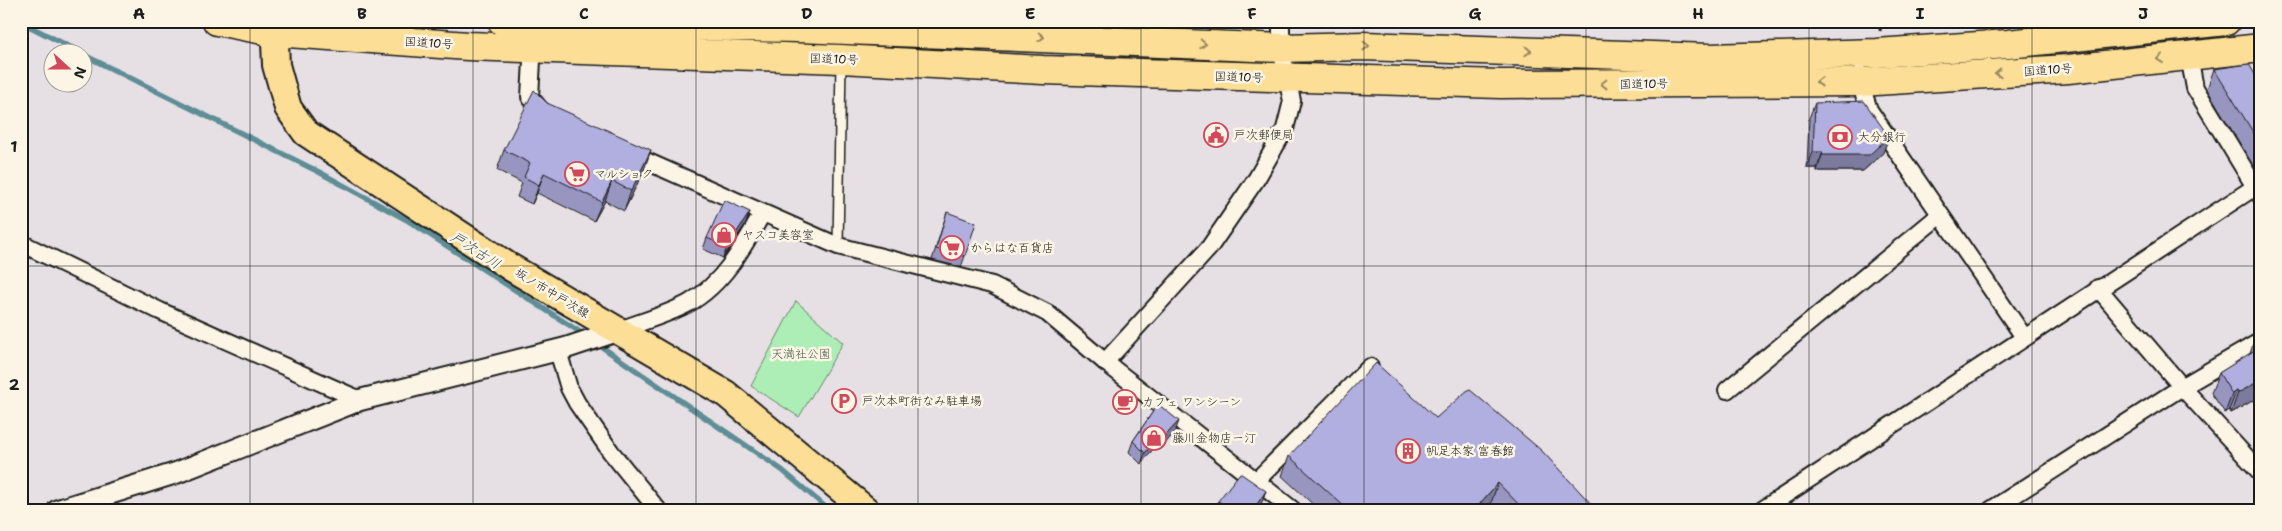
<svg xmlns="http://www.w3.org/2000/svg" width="2282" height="531" viewBox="0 0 2282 531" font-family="'Shantell Sans','Klee One',sans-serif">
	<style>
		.green { fill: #adeeb7; stroke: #64856a }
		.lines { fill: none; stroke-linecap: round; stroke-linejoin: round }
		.stream { stroke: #5e8d96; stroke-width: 5.5 }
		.service-casing { stroke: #1c1c1c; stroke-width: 12 }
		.minor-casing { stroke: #1c1c1c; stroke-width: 20 }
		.tertiary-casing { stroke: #1c1c1c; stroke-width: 24 }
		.primary-casing { stroke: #1c1c1c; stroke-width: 30 }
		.trunk-casing { stroke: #1c1c1c; stroke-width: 31 }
		.path { stroke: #1c1c1c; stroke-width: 3; stroke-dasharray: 4 4; stroke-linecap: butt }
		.service { stroke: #fcf5e5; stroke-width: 9 }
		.minor { stroke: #fcf5e5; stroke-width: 16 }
		.tertiary { stroke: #fcf5e5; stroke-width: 20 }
		.primary { stroke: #fcde96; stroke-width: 26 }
		.trunk { stroke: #fcde96; stroke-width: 28 }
		.wall { fill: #9896c1; stroke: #1c1c1c }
		.shaded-wall { fill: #7c7a9d; stroke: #1c1c1c }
		.building { fill: #b1aee0; stroke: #1c1c1c }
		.oneway { stroke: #97875f }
		.grid { fill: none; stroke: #1c1c1c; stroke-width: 1; stroke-opacity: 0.55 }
		.labels { text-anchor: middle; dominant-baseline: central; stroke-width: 5; stroke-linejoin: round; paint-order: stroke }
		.street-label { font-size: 12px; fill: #1c1c1c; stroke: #fcf5e5 }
		.poi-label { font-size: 12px; fill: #1c1c1c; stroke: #fcf5e5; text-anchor: start }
		.park-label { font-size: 12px; fill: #485b4a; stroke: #fcf5e5 }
		.water-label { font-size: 14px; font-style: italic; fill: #3d5559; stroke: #fcf5e5 }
		.neatline { fill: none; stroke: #1c1c1c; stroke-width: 2 }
		.grid-label { font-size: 16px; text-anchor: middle; font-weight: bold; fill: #1c1c1c }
	</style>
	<rect width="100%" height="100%" fill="#e6e0e4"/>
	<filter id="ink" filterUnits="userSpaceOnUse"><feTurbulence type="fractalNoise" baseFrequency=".02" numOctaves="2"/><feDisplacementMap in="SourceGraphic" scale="10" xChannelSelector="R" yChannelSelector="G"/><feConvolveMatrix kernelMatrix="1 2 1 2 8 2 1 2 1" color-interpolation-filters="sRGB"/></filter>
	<g filter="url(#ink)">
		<!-- green -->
		<path class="green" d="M796,301l47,42 -44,74 -48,-31z"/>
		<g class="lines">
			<!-- stream -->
			<g class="stream">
				<path d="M21,22l59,30"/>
				<path d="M82,54l237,118 88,48 179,116"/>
				<path d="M596,343l186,127 47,40"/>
			</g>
			<defs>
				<path id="service" d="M838,246l3,-184"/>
				<g id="minor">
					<path d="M533,42l-3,55 14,17"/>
					<path d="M2189,56l6,32 65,107"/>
					<path d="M1860,74v8l9,28 155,227"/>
					<path d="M628,153l210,93 154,39 55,28 58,49 188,148"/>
					<path d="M21,243l139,68 200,89"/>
					<path d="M2098,288l84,99 79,86"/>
					<path d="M617,331c23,-9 50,-16 72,-28 34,-19 55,-57 73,-89"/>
					<path d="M558,351l11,37 8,15 34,49 47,58"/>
					<path d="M1105,362l104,-114 48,-70 28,-49 7,-28 -11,-53v-27"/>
					<path d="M1727,390l213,-175"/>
					<path d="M1256,481l114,-114"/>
					<path d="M1762,510l499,-327"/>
					<path d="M1991,510l191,-123 79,-46"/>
				</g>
				<path id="tertiary" d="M58,510l118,-37 184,-73 206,-52 51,-17"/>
				<path id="primary" d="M274,21l2,44 12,43 18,25 204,134 216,127 140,116"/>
				<g id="trunk">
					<path d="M217,21l57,11 194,14 373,13 202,11 457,14 360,-2 208,-13 193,-21"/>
					<path d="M502,21l30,3 266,4 483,20 82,-2 347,12 167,-5 131,-9 218,-23"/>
				</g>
			</defs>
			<!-- service casing -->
			<use href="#service" class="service-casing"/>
			<!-- minor casing -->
			<use href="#minor" class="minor-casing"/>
			<!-- tertiary casing -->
			<use href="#tertiary" class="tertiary-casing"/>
			<!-- primary casing -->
			<use href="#primary" class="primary-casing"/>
			<!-- trunk casing -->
			<use href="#trunk" class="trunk-casing"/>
			<!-- path -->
			<path class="path" d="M1880,31l1,-10"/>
			<!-- service -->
			<use href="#service" class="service"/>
			<!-- minor -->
			<use href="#minor" class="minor"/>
			<!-- tertiary -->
			<use href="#tertiary" class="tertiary"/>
			<!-- primary -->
			<use href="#primary" class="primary"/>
			<!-- trunk -->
			<use href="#trunk" class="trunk"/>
		</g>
		<!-- wall -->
		<g class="wall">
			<path d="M2214,69l47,16v82l-5,3 -49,-81z"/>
			<path d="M547,103l97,67 -20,41 -19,-10 -11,20 -57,-28 -5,11 -15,-7 5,-14 -25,-13 7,-20z"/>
			<path d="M1815,103l68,50 -20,18h-46v-3h-10l2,-50z"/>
			<path d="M750,212l-4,11 -23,35 -20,-9 4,-11z"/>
			<path d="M947,212l18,44 -4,11 -29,-7z"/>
			<path d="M2261,337v59l-30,17 -2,-3 -4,3 -14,-20 8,-20 31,-19 4,-13z"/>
			<path d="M1158,404l17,28 -13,15 -5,-3 -16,20 -12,-12 4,-11z"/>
			<path d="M1436,418l157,92h-96l-6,-7 -6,7h-166l-37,-34 7,-20z"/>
			<path d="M1218,501l44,1 -6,8h-41z"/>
		</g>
		<!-- shaded-wall -->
		<g class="shaded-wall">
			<path d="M1889,137l-6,16 -20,18h-46l5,-16z"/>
			<path d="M651,150l-7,20 -20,41 7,-20z"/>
			<path d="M1813,152h10l-6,16h-10z"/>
			<path d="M2261,158v9l-5,3z"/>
			<path d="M544,173l-7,20 -5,11 7,-19z"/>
			<path d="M612,181l-7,20 -11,20 8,-19z"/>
			<path d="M750,212l-4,11 -23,35 4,-11z"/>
			<path d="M2261,380v16l-30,17 7,-20z"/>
			<path d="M2237,390l-8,20 -4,3 7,-19z"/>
			<path d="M1179,421l-4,11 -13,15 4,-12z"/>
			<path d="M1161,433l-4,11 -16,20 4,-11z"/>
			<path d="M1498,483l-7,20 -6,7h-11z"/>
			<path d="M1266,491l-4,11 -6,8h-3z"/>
		</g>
		<!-- building -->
		<g class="building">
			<path d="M2249,64l12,21v60l-47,-76z"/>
			<path d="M534,90l13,13 104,47 -20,41 -19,-10 -10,21 -58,-29 -5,12 -15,-8 6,-14 -26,-13z"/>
			<path d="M1864,101l25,36 -20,18h-47l1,-3h-10l2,-49z"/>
			<path d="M724,200l26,12 -23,35 -20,-9z"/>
			<path d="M947,212l29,11 -11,33 -29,-7z"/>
			<path d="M2261,337v43l-23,13 -1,-3 -5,4 -13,-21 39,-25 -4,-7z"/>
			<path d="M1376,363l60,55 33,-29 73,62 52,56 -3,3h-67l-26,-27 -24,27h-126l-59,-54z"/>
			<path d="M1158,404l21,17 -13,14 -5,-2 -16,20 -12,-12z"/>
			<path d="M1240,473l26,18 -13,19h-20l-15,-9z"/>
		</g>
		<!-- one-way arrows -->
		<defs><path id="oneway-chevron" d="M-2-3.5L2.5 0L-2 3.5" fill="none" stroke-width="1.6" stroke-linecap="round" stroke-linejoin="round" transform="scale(1.25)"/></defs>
		<g class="oneway">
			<use href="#oneway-chevron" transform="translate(1041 37) rotate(3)"/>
			<use href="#oneway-chevron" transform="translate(1203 44) rotate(3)"/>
			<use href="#oneway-chevron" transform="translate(1366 46) rotate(1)"/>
			<use href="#oneway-chevron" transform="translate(1528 51) rotate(2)"/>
			<use href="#oneway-chevron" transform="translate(2160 59) rotate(174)"/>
			<use href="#oneway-chevron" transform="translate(1998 73) rotate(177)"/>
			<use href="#oneway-chevron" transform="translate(1819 82) rotate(179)"/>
			<use href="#oneway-chevron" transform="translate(1604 84) rotate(179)"/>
		</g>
	</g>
	<!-- grid -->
	<path class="grid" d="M250,21v489M473,21v489M696,21v489M918,21v489M1141,21v489M1364,21v489M1586,21v489M1809,21v489M2032,21v489M21,266h2240"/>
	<!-- icons -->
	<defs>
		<symbol id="civic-ring" viewBox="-11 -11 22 22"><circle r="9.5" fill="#fcf5e5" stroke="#d1495b" stroke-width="1.5"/><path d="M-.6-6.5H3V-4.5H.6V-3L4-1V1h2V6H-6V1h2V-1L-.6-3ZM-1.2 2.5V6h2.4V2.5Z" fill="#d1495b"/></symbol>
		<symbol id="bank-ring" viewBox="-11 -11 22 22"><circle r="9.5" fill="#fcf5e5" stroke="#d1495b" stroke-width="1.5"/><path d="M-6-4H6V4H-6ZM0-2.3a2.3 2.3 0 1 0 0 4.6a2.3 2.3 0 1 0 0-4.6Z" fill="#d1495b"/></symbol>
		<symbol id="supermarket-ring" viewBox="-11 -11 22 22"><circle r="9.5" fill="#fcf5e5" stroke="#d1495b" stroke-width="1.5"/><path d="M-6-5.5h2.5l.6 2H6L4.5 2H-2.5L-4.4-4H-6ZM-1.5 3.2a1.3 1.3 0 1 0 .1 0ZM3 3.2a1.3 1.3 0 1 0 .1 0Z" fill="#d1495b"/></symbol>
		<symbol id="shop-ring" viewBox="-11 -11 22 22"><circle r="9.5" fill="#fcf5e5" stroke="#d1495b" stroke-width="1.5"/><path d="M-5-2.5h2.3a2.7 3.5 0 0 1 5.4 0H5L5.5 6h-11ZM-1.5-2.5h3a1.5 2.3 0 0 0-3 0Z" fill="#d1495b"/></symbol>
		<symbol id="parking-ring" viewBox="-11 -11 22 22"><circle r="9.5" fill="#fcf5e5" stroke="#d1495b" stroke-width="1.5"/><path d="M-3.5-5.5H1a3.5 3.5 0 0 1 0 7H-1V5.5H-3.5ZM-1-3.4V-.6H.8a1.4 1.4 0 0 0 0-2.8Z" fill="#d1495b"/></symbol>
		<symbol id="cafe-ring" viewBox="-11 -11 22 22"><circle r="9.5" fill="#fcf5e5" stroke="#d1495b" stroke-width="1.5"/><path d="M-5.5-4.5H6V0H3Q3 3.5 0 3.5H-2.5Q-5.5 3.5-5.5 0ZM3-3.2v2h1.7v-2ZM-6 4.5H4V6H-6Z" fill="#d1495b"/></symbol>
		<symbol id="building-ring" viewBox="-11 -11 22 22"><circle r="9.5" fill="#fcf5e5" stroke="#d1495b" stroke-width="1.5"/><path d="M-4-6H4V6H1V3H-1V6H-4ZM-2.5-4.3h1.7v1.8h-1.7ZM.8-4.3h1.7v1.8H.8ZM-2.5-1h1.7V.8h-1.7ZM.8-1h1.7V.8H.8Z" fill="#d1495b"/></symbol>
	</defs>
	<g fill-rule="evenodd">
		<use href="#civic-ring" x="1202" y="121" width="28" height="28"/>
		<use href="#bank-ring" x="1826" y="123" width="28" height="28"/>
		<use href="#supermarket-ring" x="563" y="160" width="28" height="28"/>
		<use href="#shop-ring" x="710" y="221" width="28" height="28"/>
		<use href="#supermarket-ring" x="938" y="234" width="28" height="28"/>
		<use href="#parking-ring" x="830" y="387" width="28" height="28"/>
		<use href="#cafe-ring" x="1111" y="388" width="28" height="28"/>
		<use href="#shop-ring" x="1140" y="424" width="28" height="28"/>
		<use href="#building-ring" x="1394" y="437" width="28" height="28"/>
	</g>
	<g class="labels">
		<!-- street labels -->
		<g class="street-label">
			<text transform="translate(429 43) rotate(4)">国道10号</text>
			<text transform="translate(834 59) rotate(2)">国道10号</text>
			<text transform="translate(2048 70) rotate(-4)">国道10号</text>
			<text transform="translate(1239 77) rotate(2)">国道10号</text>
			<text transform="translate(1644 84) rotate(-1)">国道10号</text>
			<text transform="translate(552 293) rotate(31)">坂ノ市中戸次線</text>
		</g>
		<!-- poi labels -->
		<g class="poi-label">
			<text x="1234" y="135">戸次郵便局</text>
			<text x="1858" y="137">大分銀行</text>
			<text x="594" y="174">マルショク</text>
			<text x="742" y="235">ヤスコ美容室</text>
			<text x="970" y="248">からはな百貨店</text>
			<text x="862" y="401">戸次本町街なみ駐車場</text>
			<text x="1142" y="402">カフェ ワンシーン</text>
			<text x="1172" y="438">藤川金物店ー汀</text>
			<text x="1426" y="451">帆足本家 富春館</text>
		</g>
		<!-- park labels -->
		<g class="park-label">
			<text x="801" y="354">天満社公園</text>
		</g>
		<!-- water labels -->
		<g class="water-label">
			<text transform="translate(476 250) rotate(33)">戸次古川</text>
		</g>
	</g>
	<!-- margin -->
	<rect width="2282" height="531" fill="none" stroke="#fcf5e5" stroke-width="55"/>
	<!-- north arrow -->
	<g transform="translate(68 68) rotate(111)"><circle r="24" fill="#fcf5e5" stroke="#a29e95"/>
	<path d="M0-4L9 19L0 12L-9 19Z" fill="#d1495b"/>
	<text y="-8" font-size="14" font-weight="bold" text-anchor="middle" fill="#1c1c1c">N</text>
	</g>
	<rect x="28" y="28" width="2226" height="476" class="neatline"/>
	<g class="grid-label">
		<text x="139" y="19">A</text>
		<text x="362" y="19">B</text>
		<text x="584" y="19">C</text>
		<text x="807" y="19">D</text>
		<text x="1030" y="19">E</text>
		<text x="1252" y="19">F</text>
		<text x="1475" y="19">G</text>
		<text x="1698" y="19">H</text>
		<text x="1920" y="19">I</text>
		<text x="2143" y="19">J</text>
		<text x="14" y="152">1</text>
		<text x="14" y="390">2</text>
	</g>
</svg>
